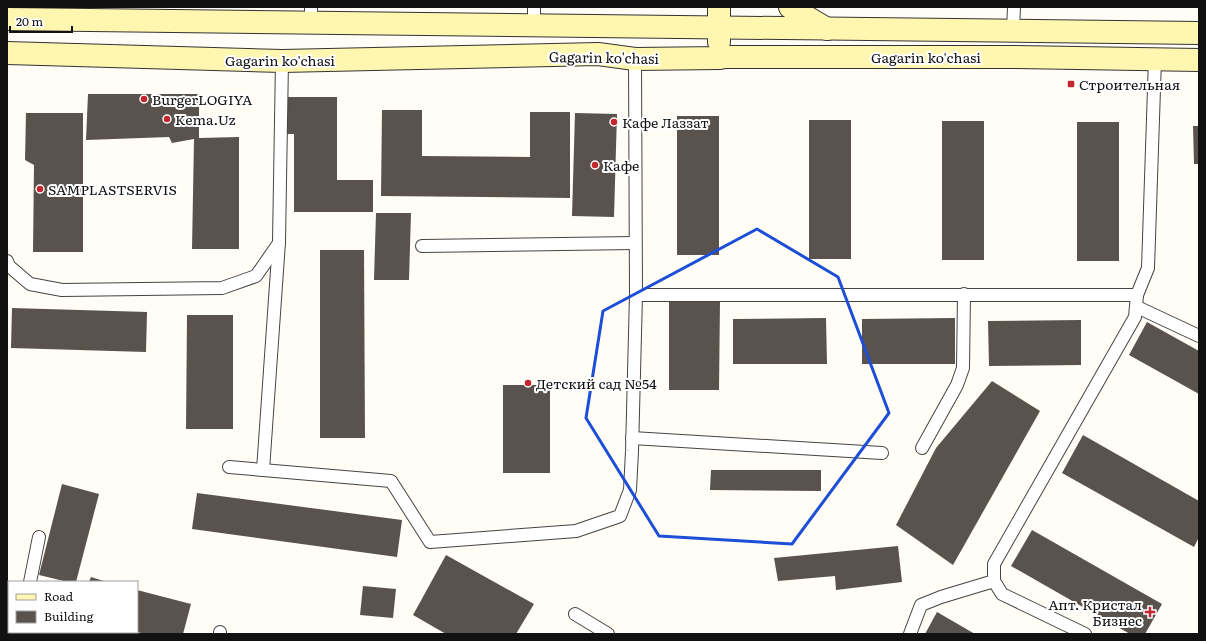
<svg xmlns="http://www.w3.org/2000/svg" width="1206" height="641" viewBox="0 0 1206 641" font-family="Literata,serif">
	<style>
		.building { fill: #5a524d }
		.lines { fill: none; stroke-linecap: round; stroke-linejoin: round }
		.lane-casing { stroke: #444; stroke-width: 14 }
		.street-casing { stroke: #444; stroke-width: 24 }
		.secondary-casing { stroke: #333; stroke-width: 24 }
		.lane { stroke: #fff; stroke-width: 12 }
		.street { stroke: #fff; stroke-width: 22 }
		.secondary { stroke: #fff6b0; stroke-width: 22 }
		.marked { fill: none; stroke: #1d4ed8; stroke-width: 3; stroke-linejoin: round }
		.poi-dot { fill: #c4262e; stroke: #fff; stroke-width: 1.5 }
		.labels { text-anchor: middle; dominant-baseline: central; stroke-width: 4; stroke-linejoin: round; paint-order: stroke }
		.street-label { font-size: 14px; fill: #111; stroke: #fff }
		.poi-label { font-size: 14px; fill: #111; stroke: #fff; text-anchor: start }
	</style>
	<rect width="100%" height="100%" fill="#fffdf5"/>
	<!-- building -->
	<g class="building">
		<path d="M88,94h111v44l40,-1v112h-47l2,-110 -22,4 -3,-6 -83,3z"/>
		<path d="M284,97h53v83h36v32h-79v-78h-10z"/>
		<path d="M382,110h40v46l108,1v-45h40v86l-189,-2z"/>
		<path d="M26,113h57v139h-50l1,-87 -9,-5z"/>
		<path d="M575,113l42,1 -3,103 -42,-1z"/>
		<rect x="677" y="116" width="42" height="139"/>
		<rect x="809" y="120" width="42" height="139"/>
		<rect x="942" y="121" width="42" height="139"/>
		<rect x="1077" y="122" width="42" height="139"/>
		<path d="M1193,126h6v38h-5z"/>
		<path d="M376,213h35l-2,67h-35z"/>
		<path d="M320,250h44l1,188h-45z"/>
		<path d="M669,300h51l-1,90h-50z"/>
		<path d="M12,308l135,4 -1,40 -135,-4z"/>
		<path d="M187,315h46v114h-47z"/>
		<path d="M826,318l1,46h-94v-45z"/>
		<path d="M955,318v46h-93v-45z"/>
		<path d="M1081,320v45l-92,1 -1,-45z"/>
		<path d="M1147,322l52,29v43l-70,-39z"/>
		<path d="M992,381l48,30 -87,154 -57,-40 40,-77z"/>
		<rect x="503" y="385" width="47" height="88"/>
		<path d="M1083,435l116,66v36l-5,10 -132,-74z"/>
		<path d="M711,470h110v21l-111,-1z"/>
		<path d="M62,484l37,10 -23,88h-8l-29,-7z"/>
		<path d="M197,493l205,27 -5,37 -205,-28z"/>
		<path d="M1032,530l130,74 -17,30h-15l-119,-68z"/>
		<path d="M898,546l4,36 -66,8 -1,-14 -57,5 -4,-23z"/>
		<path d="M446,555l88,49 -18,30h-70l-33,-19z"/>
		<path d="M91,577l16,5h-18z"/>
		<path d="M363,586l33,3 -3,29 -33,-3z"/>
		<path d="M137,590l54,14 -8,30h-38l-8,-2z"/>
		<path d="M937,612l38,22h-50z"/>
	</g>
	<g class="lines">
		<defs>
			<g id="lane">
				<path d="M311,7v16"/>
				<path d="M534,7v19"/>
				<path d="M1013,30l1,-23"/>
				<path d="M422,246l213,-3"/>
				<path d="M7,261l2,5 21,18 32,6 160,-2 34,-12 23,-33"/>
				<path d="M636,295h501l-2,22 -141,247v17l8,13 83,40"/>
				<path d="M1137,295l11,-27 7,-209"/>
				<path d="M1137,307l62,29"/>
				<path d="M632,438l250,15"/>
				<path d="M922,448l35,-63 6,-17 1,-74"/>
				<path d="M229,467l162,14 39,61 146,-11 44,-15 10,-26 2,-39 4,-156 -1,-236"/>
				<path d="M263,470l16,-228 3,-181"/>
				<path d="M30,582l9,-45"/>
				<path d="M575,614l33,20"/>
				<path d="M220,634v-2"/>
				<path d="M910,634l11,-29 20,-8 53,-16"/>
			</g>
			<g id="street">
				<path d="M7,617l2,1"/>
				<path d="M56,632l6,2"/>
			</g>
			<g id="secondary">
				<path d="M719,7v35"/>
				<path d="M790,7l37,22"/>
				<path d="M7,19l1192,14"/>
				<path d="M7,53l275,8 316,-7 37,5 85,-1v-1h294l185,3"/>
			</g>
		</defs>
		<!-- lane casing -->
		<use href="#lane" class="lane-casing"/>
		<!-- street casing -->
		<use href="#street" class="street-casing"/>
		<!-- secondary casing -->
		<use href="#secondary" class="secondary-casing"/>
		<!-- lane -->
		<use href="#lane" class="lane"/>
		<!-- street -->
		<use href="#street" class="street"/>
		<!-- secondary -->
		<use href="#secondary" class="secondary"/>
	</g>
	<!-- marked area -->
	<path class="marked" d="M757,229l81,48 51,136 -97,131 -133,-8 -73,-118 17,-107z"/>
	<!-- markers -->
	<g class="poi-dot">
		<rect x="1067" y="80" width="8" height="8" rx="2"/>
		<circle cx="144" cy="99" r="4"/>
		<circle cx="167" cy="119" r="4"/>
		<circle cx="614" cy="122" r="4"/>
		<circle cx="595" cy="165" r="4"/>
		<circle cx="40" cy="189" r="4"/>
		<circle cx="528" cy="383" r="4"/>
		<path d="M1148 606h4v4h4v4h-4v4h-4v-4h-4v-4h4z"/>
	</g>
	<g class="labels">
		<!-- street labels -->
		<g class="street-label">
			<text transform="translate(604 57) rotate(1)">Gagarin ko'chasi</text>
			<text x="926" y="57">Gagarin ko'chasi</text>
			<text x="280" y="60">Gagarin ko'chasi</text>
		</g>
		<!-- poi labels -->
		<g class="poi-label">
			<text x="1079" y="84">Строительная</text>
			<text x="152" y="99">BurgerLOGIYA</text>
			<text x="175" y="119">Kema.Uz</text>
			<text x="622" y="122">Кафе Лаззат</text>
			<text x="603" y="165">Кафе</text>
			<text x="48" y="189">SAMPLASTSERVIS</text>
			<text x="536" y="383">Детский сад №54</text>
			<text x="1142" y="604" text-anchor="end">Апт. Кристал<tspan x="1142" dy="16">Бизнес</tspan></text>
		</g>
	</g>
	<!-- border -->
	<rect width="1206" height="641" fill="none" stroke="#111111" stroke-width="16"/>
	<!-- legend -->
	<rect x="8" y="581" width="130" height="52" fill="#ffffff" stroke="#a0a0a0"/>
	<rect x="16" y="594" width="20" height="6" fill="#fff6b0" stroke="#a0a0a0"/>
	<text x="44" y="601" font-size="12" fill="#111111">Road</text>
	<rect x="16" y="611" width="20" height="12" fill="#5a524d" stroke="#a0a0a0"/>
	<text x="44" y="621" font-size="12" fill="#111111">Building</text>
	<!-- scale -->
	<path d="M10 26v6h62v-6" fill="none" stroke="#111111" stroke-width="2"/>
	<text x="16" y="26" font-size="12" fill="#111111" stroke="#ffffff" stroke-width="3" paint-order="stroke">20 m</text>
</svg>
